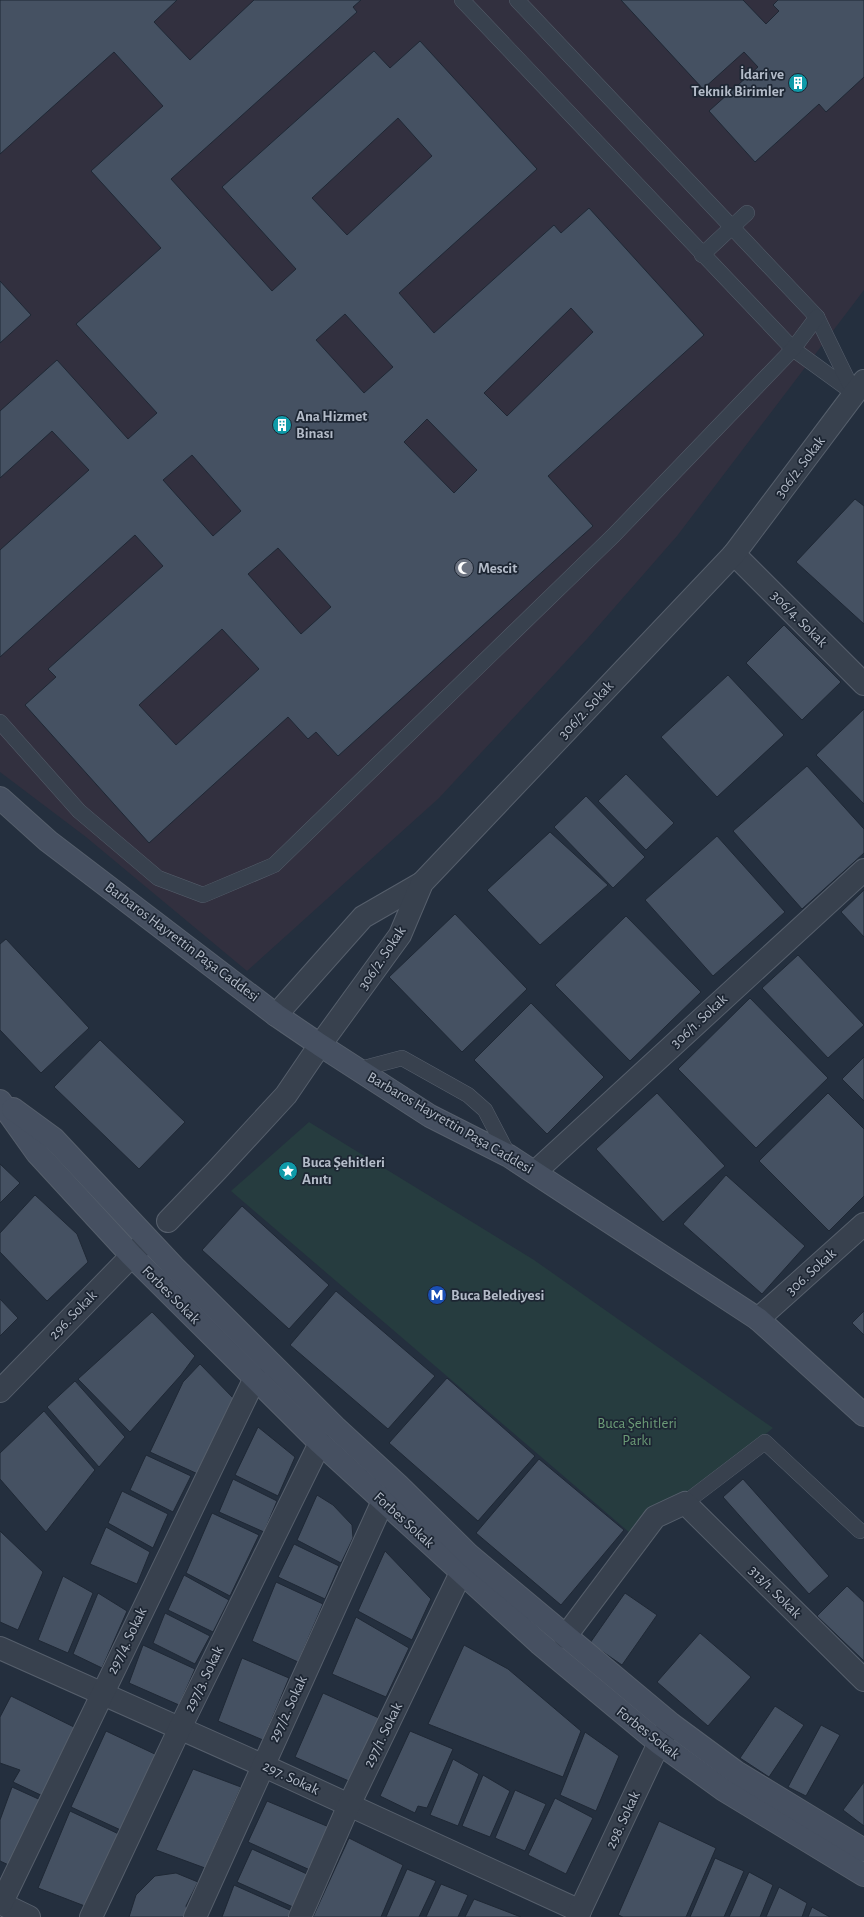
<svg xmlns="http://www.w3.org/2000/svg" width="864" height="1917" viewBox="0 0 864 1917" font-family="'Alegreya Sans',sans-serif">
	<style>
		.medical { fill: #32303f }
		.green { fill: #263c3f }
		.building { fill: #455162; stroke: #1f2835; fill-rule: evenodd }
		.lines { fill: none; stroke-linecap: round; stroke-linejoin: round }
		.service-casing { stroke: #565f6c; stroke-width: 16 }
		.minor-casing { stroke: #565f6c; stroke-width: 24 }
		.tertiary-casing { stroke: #565f6c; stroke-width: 24 }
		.secondary-casing { stroke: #565f6c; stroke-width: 24 }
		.service { stroke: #38414e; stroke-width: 15 }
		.minor { stroke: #38414e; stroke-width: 22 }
		.tertiary { stroke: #38414e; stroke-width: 22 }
		.secondary { stroke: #465061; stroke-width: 22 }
		.labels { text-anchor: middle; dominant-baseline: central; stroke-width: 3.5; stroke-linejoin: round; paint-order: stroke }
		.poi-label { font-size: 15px; font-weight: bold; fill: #b4bcc9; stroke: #1d2633; text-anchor: start }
		.street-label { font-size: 15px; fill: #b4bcc9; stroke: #1d2633 }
		.park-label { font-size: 15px; fill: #6b9a76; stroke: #1d2633 }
	</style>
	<rect width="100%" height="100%" fill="#242f3e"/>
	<!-- medical -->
	<path class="medical" d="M0,0h864v290l-187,246 -90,103 -148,159 -192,173 -161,-134 -86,-65z"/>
	<!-- green -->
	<path class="green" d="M309,1122l225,138 239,168 -136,111 -406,-348z"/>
	<!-- building -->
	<g class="building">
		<path d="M0,0h177l-23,22 36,38 64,-60h107l-8,7 4,5 -186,167 101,112 24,-22 -74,-82 152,-136 16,17 30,-27 117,128 -138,124 35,40 120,-108 7,8 28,-25 115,127 -156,141 45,50 -255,230 -22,-24 -8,7 -20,-22 -139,126 -124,-138 31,-28 -8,-8 115,-103 -28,-31 -135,122v-107l89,-80 -37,-39 -52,47v-67l57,-51 71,79 29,-26 -81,-89 85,-76 -70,-77 72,-65 -49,-54 -114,102zM398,118l34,38 -85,79 -35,-37zM571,308l22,24 -86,84 -23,-23zM345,314l48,53 -29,26 -48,-53zM427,419l50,51 -23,23 -50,-51zM192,455l49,56 -28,25 -50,-56zM278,548l53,59 -30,27 -53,-60zM222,629l37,40 -83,76 -37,-40z"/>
		<path d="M621,0h122l23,24 13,-13 -6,-6 5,-5h86v77l-38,35 -7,-8 -64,58 -46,-51 49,-44 -14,-15 -41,37z"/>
		<path d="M0,281l31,34 -31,28z"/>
		<path d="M855,499l9,7v118l-68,-62z"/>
		<path d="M784,625l57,57 -39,38 -56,-57z"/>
		<path d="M728,675l56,60 -67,62 -56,-60z"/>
		<path d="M864,709v95l-48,-49z"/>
		<path d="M807,766l57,63v24l-62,56 -69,-78z"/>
		<path d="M626,774l48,49 -28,27 -48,-49z"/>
		<path d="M586,796l59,61 -32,31 -59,-61z"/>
		<path d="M550,832l58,53 -68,60 -53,-55z"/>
		<path d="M717,836l68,76 -72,64 -68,-76z"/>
		<path d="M864,890v47l-23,-25z"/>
		<path d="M455,914l72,75 -65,63 -73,-75z"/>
		<path d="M626,916l75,76 -71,69 -75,-76z"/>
		<path d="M6,939l83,89 -48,45 -41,-43v-86z"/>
		<path d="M798,955l66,70 -36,33 -66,-70z"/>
		<path d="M750,998l78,80 -72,70 -78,-79z"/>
		<path d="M531,1003l73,74 -57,57 -73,-74z"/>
		<path d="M100,1040l85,82 -46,47 -85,-82z"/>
		<path d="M864,1057v44l-22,-22z"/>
		<path d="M657,1093l68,73 -62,56 -67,-73z"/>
		<path d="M828,1093l36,36v67l-35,35 -70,-70z"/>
		<path d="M0,1164l20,19 -20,20z"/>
		<path d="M726,1175l79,71 -43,48 -79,-70z"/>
		<path d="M35,1195l42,39 11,28 -41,39 -47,-49v-19z"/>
		<path d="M242,1206l87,79 -40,44 -87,-79z"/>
		<path d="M336,1291l99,85 -47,53 -98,-84z"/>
		<path d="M0,1299l18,19 -18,18z"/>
		<path d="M864,1311v24l-12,-12z"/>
		<path d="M152,1312l43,44 -14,19 -51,57 -52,-53z"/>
		<path d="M200,1364l35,36 -35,75 -50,-23 33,-70z"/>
		<path d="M447,1378l88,78 -57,65 -89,-78z"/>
		<path d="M75,1381l50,56 -26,30 -52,-60z"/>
		<path d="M44,1411l51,59 -49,62 -46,-53v-26z"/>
		<path d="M258,1427l37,30 -17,39 -43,-21z"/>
		<path d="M146,1455l45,21 -18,36 -43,-22z"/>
		<path d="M539,1459l85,71 -63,75 -85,-72z"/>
		<path d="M233,1479l44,22 -13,31 -45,-20z"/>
		<path d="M743,1479l86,97 -20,18 -86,-97z"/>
		<path d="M122,1491l46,23 -15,34 -45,-25z"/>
		<path d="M317,1495l16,10 19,20 1,13 -12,25 -44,-23z"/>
		<path d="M212,1513l47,22 -29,61 -44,-23z"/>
		<path d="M106,1527l44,25 -13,32 -47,-20z"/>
		<path d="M0,1531l43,41 -25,58 -18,-8z"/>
		<path d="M294,1544l45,22 -14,33 -47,-22z"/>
		<path d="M385,1551l46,48 -19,41 -54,-29z"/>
		<path d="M184,1575l45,25 -16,32 -45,-22z"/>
		<path d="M63,1576l30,17 -25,60 -30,-13z"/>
		<path d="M276,1582l47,22 -25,58 -46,-21z"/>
		<path d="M847,1586l17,16v59l-47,-45z"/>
		<path d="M98,1593l29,18 -25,57 -29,-14z"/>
		<path d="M625,1593l32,22 -35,50 -32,-22z"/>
		<path d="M165,1613l45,23 -15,28 -42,-21z"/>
		<path d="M356,1617l53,31 -23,49 -54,-23z"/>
		<path d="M700,1633l51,44 -43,49 -51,-44z"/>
		<path d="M143,1645l52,24 -16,36 -50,-22z"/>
		<path d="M464,1645l44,24 73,62 -18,46 -135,-53z"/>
		<path d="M242,1658l47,20 -26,62 -45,-19z"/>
		<path d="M323,1693l56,25 -28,64 -56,-25z"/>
		<path d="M11,1696l67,33 -33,68 -32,-15 7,-12 -20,-7v-46z"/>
		<path d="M775,1706l29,19 -35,52 -29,-19z"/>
		<path d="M821,1725l19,10 -34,61 -18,-9z"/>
		<path d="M106,1731l53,25 -34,76 -54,-25z"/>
		<path d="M410,1731l43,18 -26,59 -9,-2 -3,7 -35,-17z"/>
		<path d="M585,1732l34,24 -23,55 -36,-16z"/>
		<path d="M453,1759l26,15 -21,52 -28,-11z"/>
		<path d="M193,1769l48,18 -36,81 -49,-18z"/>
		<path d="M483,1775l27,16 -20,46 -28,-11z"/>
		<path d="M864,1782v44l-21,-16z"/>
		<path d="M12,1787l33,15 -32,65 -13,-6v-41z"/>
		<path d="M515,1790l31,14 -21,47 -30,-13z"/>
		<path d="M555,1798l38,20 -27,56 -38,-19z"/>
		<path d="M267,1801l62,26 -19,43 -62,-28z"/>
		<path d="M70,1811l53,25 -33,72 -52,-20z"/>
		<path d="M659,1821l57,27 -30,69h-63l-5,-2z"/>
		<path d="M349,1838l54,27 -22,52h-68z"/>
		<path d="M252,1849l55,25 -14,33 -56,-25z"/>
		<path d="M715,1858l29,13 -20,46h-34z"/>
		<path d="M407,1869l29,12 -17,36h-33z"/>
		<path d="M749,1872l24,13 -13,32h-31z"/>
		<path d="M176,1873l22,9 -12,24 3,11h-60l7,-22 19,-19z"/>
		<path d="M441,1884l27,11 -10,22h-32z"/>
		<path d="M234,1885l58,26 -3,6h-67z"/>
		<path d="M779,1887l28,16 -5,14h-36z"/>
		<path d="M474,1899l47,18h-56z"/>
		<path d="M812,1907l18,10h-22z"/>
	</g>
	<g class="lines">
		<defs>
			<g id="service">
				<path d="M462,0l331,349 62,45"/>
				<path d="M517,0l300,317 36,74"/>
				<path d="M702,255l45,-42"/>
				<path d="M0,722l79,89 79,67 45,17 71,-30 340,-330 179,-186 24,-32"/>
				<path d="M357,1070l45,-12 66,37 17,15 24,46"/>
				<path d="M685,1503l80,-61 95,89"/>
			</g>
			<g id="minor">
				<path d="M734,554l130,130"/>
				<path d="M535,1172l329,-302"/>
				<path d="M168,1221l49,-51 69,-75 34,-50"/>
				<path d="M758,1319l106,-95"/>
				<path d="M565,1637l90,-120 30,-14 179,177"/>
				<path d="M0,1648l262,117 318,146"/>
				<path d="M0,1903l29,14"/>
				<path d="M1,1904l254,-526"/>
				<path d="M91,1917l89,-189 140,-285"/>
				<path d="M195,1917l188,-416"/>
				<path d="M300,1917l49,-112 120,-249"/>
				<path d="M577,1917l82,-174 10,-16"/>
			</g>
			<g id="tertiary">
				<path d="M276,1015l87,-98 59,-34"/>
				<path d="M320,1045l80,-110 22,-52 312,-329 130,-173"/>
				<path d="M0,1391l147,-151"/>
			</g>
			<g id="secondary">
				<path d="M0,798l48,43 228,174 44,30 110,71 79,40 249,163 106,96"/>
				<path d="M0,1101l37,52 94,102 189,188 219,200 120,100 65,47 140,85"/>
				<path d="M13,1109l41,30 120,128 161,160 63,58 71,70 202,169 65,48 128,78"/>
			</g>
		</defs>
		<!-- service casing -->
		<use href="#service" class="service-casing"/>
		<!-- minor casing -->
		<use href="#minor" class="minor-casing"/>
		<!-- tertiary casing -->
		<use href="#tertiary" class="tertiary-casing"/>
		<!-- secondary casing -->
		<use href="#secondary" class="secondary-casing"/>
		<!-- service -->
		<use href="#service" class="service"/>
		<!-- minor -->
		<use href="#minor" class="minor"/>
		<!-- tertiary -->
		<use href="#tertiary" class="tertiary"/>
		<!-- secondary -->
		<use href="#secondary" class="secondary"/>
	</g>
	<!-- icons -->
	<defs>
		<symbol id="building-disc" viewBox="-11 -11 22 22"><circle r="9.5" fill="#0f9aa8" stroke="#1d2633"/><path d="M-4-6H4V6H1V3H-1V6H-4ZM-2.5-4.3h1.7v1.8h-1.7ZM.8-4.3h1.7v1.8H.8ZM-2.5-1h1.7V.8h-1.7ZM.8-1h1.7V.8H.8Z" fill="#fff"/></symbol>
		<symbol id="mosque-disc" viewBox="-11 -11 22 22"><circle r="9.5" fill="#6b7280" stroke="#1d2633"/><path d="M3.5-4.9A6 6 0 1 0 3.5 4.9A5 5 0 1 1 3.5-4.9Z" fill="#fff"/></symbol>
		<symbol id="sight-disc" viewBox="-11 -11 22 22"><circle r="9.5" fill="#0f9aa8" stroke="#1d2633"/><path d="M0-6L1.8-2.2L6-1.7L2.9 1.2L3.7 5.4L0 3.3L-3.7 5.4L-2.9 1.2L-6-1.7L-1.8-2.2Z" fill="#fff"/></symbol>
		<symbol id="metro-disc" viewBox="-11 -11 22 22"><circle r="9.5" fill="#1a4fb4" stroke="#1d2633"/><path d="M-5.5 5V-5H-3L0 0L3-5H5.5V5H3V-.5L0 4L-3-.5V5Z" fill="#fff"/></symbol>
	</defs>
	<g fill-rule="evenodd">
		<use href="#building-disc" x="787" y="72" width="22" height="22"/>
		<use href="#building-disc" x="271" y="414" width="22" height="22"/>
		<use href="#mosque-disc" x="453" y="557" width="22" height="22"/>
		<use href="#sight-disc" x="277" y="1160" width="22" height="22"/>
		<use href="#metro-disc" x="426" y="1284" width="22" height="22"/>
	</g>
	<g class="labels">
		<!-- poi labels -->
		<g class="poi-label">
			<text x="784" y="74" text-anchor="end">İdari ve<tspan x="784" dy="17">Teknik Birimler</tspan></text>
			<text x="296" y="416">Ana Hizmet<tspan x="296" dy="17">Binası</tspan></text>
			<text x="478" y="568">Mescit</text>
			<text x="302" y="1162">Buca Şehitleri<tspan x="302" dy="17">Anıtı</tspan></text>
			<text x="451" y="1295">Buca Belediyesi</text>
		</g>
		<!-- street labels -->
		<g class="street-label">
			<text transform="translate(800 467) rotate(-53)">306/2. Sokak</text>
			<text transform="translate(799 619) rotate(45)">306/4. Sokak</text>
			<text transform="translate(586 710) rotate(-47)">306/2. Sokak</text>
			<text transform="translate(182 942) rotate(37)">Barbaros Hayrettin Paşa Caddesi</text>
			<text transform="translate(382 958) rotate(-56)">306/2. Sokak</text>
			<text transform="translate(699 1021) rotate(-43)">306/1. Sokak</text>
			<text transform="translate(450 1123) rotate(30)">Barbaros Hayrettin Paşa Caddesi</text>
			<text transform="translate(811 1272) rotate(-42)">306. Sokak</text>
			<text transform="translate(171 1295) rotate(45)">Forbes Sokak</text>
			<text transform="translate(73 1315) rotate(-46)">296. Sokak</text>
			<text transform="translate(404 1520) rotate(42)">Forbes Sokak</text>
			<text transform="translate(775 1592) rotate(45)">313/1. Sokak</text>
			<text transform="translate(127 1641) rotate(-64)">297/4. Sokak</text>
			<text transform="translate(204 1679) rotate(-64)">297/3. Sokak</text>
			<text transform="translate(288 1709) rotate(-65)">297/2. Sokak</text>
			<text transform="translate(648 1733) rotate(38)">Forbes Sokak</text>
			<text transform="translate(383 1735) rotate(-64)">297/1. Sokak</text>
			<text transform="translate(291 1778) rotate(25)">297. Sokak</text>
			<text transform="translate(623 1820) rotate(-65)">298. Sokak</text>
		</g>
		<!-- park labels -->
		<g class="park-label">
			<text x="637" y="1423">Buca Şehitleri<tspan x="637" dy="17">Parkı</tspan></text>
		</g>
	</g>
</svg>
